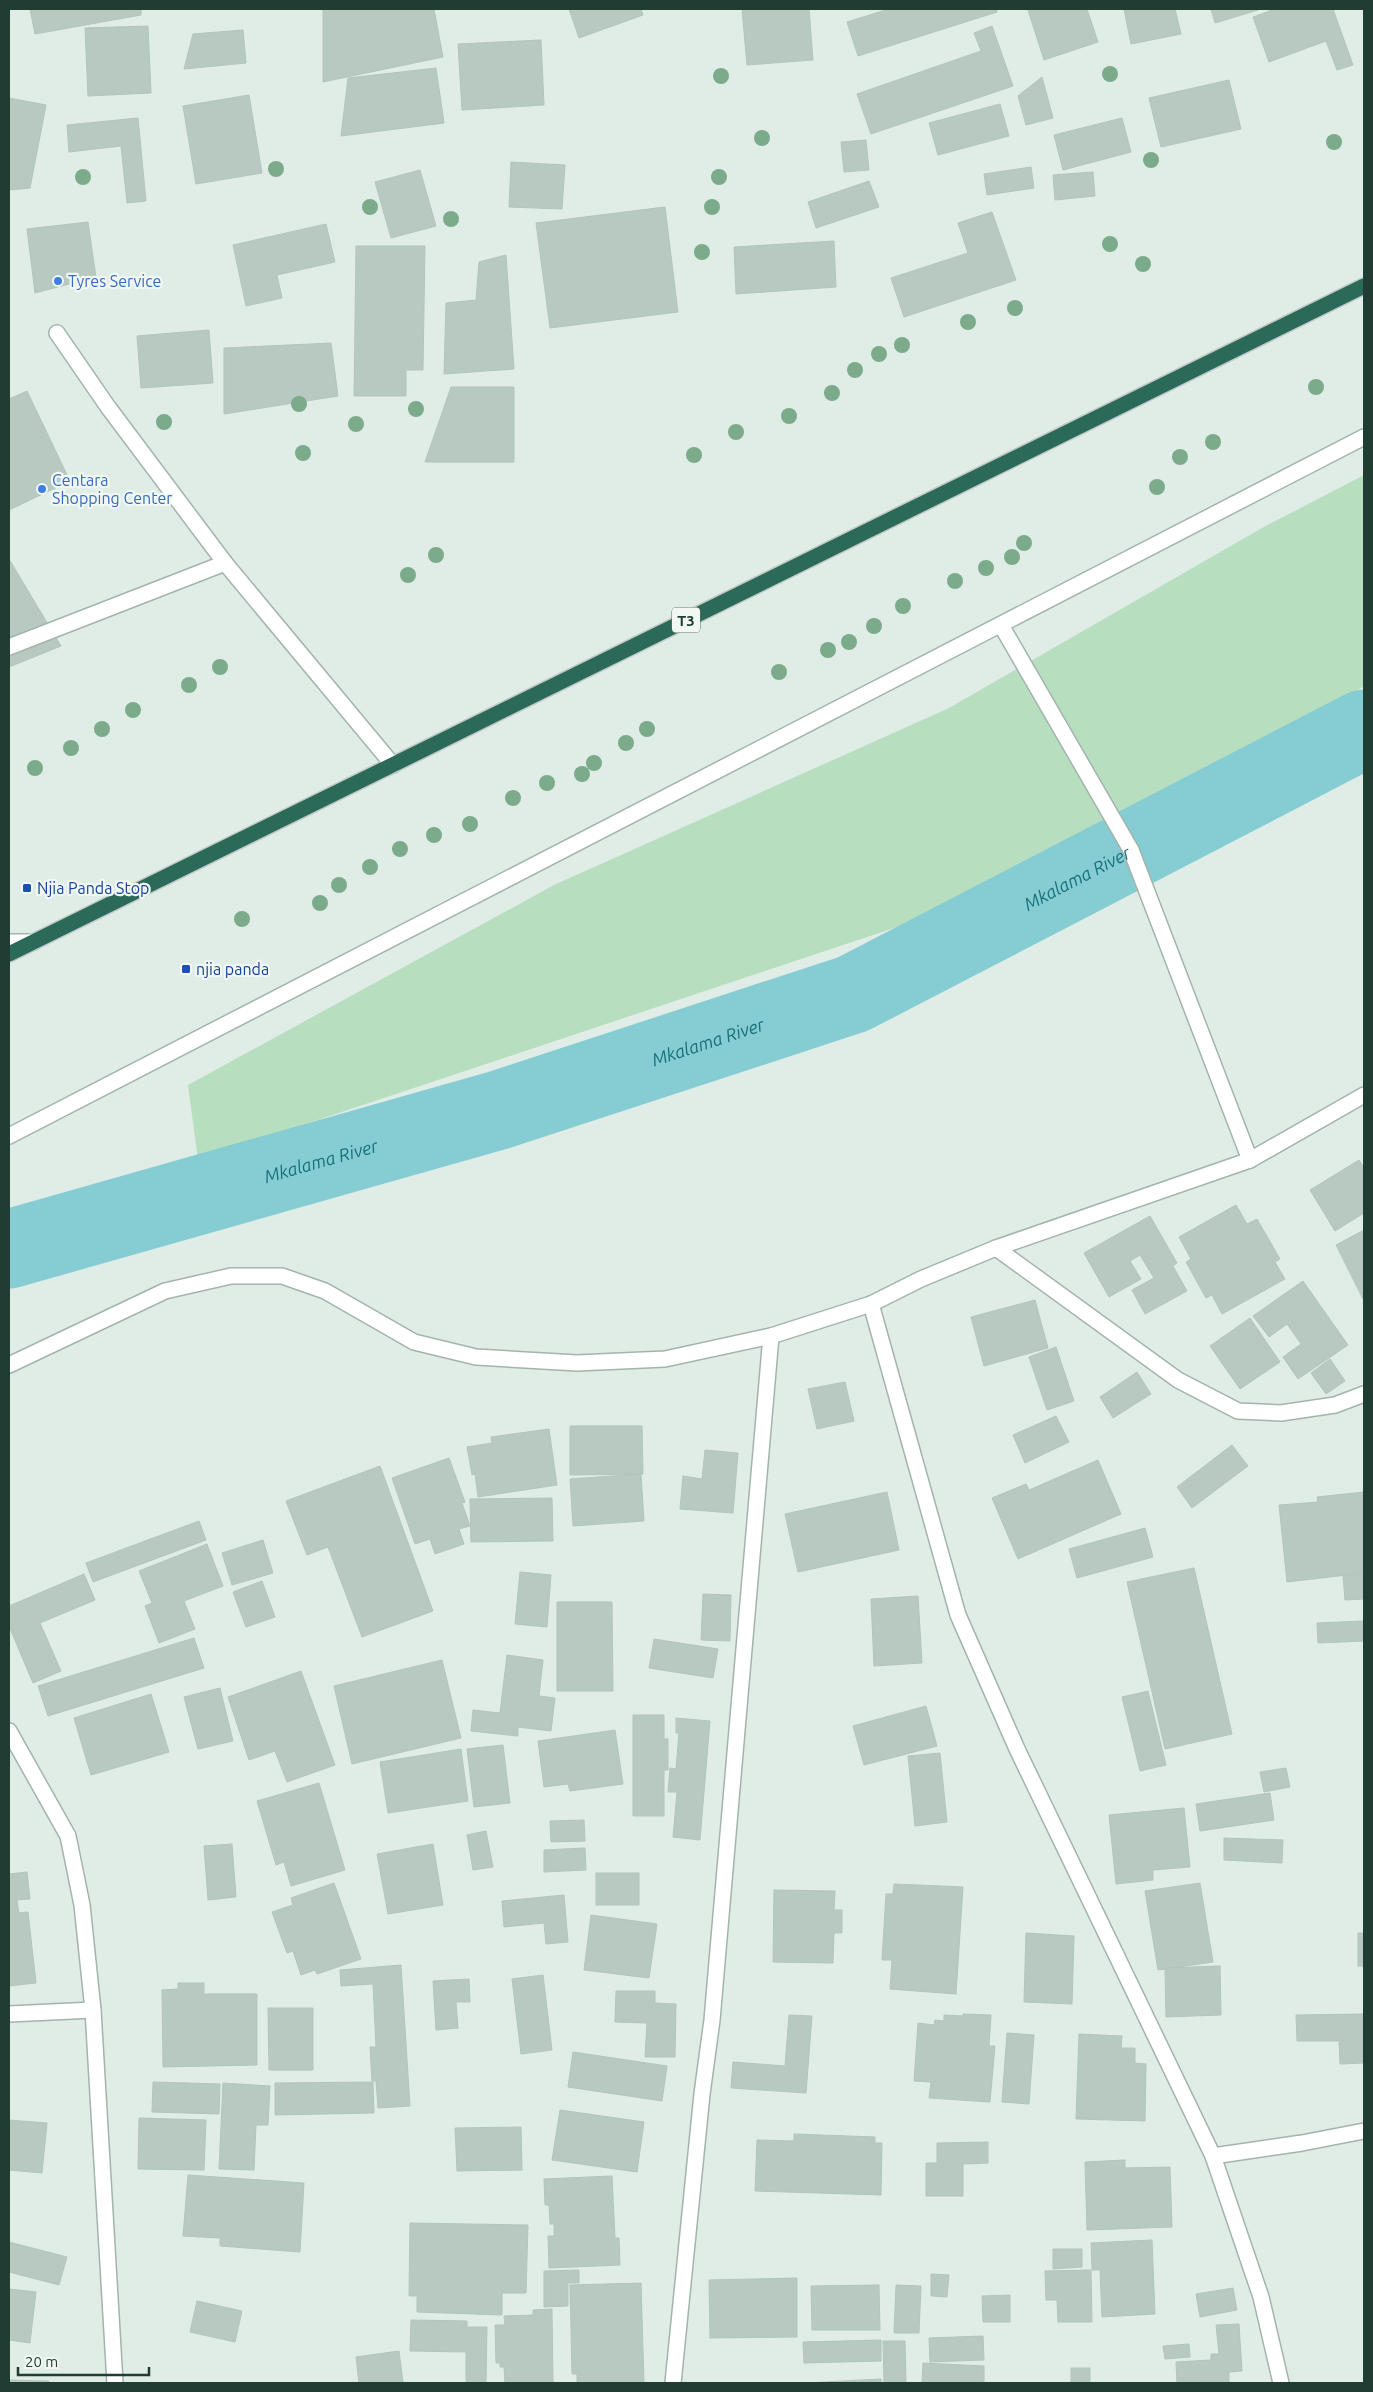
<svg xmlns="http://www.w3.org/2000/svg" width="1373" height="2392" viewBox="0 0 1373 2392" font-family="Ubuntu,sans-serif">
	<style>
		.green { fill: #b8dec0 }
		.lines { fill: none; stroke-linecap: round; stroke-linejoin: round }
		.river { stroke: #86ccd3; stroke-width: 79 }
		.building { fill: #b8c9c1; stroke: #b2c5bc }
		.lane-casing { stroke: #a3b4ad; stroke-width: 18 }
		.street-casing { stroke: #a3b4ad; stroke-width: 18 }
		.highway-casing { stroke: #c1c9c6; stroke-width: 18 }
		.lane { stroke: #fff; stroke-width: 15 }
		.street { stroke: #fff; stroke-width: 15 }
		.highway { stroke: #2b6a59; stroke-width: 15 }
		.tree { fill: #7bab8b }
		.shop-dot { fill: #3f7fe0; stroke: #f1f8f4; stroke-width: 2 }
		.transit-dot { fill: #1a4fb4; stroke: #f1f8f4; stroke-width: 2 }
		.labels { text-anchor: middle; dominant-baseline: central; stroke-width: 4.5; stroke-linejoin: round; paint-order: stroke }
		.shield { fill: #f1f8f4; stroke: #5f756d; stroke-width: 1 }
		.shield-label { font-size: 15px; font-weight: bold; fill: #203d33 }
		.shop-label { font-size: 16px; fill: #366cbe; stroke: #f1f8f4; text-anchor: start }
		.transit-label { font-size: 16px; fill: #164399; stroke: #f1f8f4; text-anchor: start }
		.water-label { font-size: 18px; font-style: italic; fill: #18717a; stroke: #f1f8f4 }
	</style>
	<rect width="100%" height="100%" fill="#e0ece6"/>
	<!-- green -->
	<path class="green" d="M1364,475v211l-64,43 -394,195 -708,236 -10,-75 366,-200 395,-177 313,-180z"/>
	<g class="lines">
		<!-- river -->
		<path class="river" id="s1" d="M9,1249l490,-139 354,-116 511,-265"/>
	</g>
	<!-- building -->
	<g class="building">
		<path d="M30,9h111v6l-106,19z"/>
		<path d="M323,9h111l9,48 -120,25z"/>
		<path d="M569,9h72l2,6 -64,23z"/>
		<path d="M742,9h67l4,51 -66,5z"/>
		<path d="M889,9h107l1,3 -139,44 -11,-34z"/>
		<path d="M1033,9h54l11,33 -54,18 -16,-50z"/>
		<path d="M1124,9h51l6,25 -50,10z"/>
		<path d="M1211,9h47v1l-43,13z"/>
		<path d="M1275,9h58l20,56 -16,5 -11,-29 -57,21 -16,-45z"/>
		<path d="M148,26l3,67 -63,3 -3,-68z"/>
		<path d="M992,26l21,60 -142,48 -14,-40 124,-43 -7,-18z"/>
		<path d="M243,30l3,33 -62,6 9,-35z"/>
		<path d="M541,40l3,65 -82,5 -4,-66z"/>
		<path d="M436,68l8,55 -103,13 7,-58z"/>
		<path d="M1042,77l11,41 -27,7 -8,-29z"/>
		<path d="M1229,80l12,49 -80,18 -12,-49z"/>
		<path d="M249,95l13,78 -66,11 -13,-78z"/>
		<path d="M9,98l37,7 -16,83 -21,2z"/>
		<path d="M1000,104l9,32 -71,19 -9,-32z"/>
		<path d="M138,118l8,83 -19,2 -6,-57 -52,6 -2,-27z"/>
		<path d="M1122,118l9,34 -68,18 -9,-35z"/>
		<path d="M866,140l3,30 -25,2 -3,-30z"/>
		<path d="M511,162l54,3 -3,44 -53,-2z"/>
		<path d="M1031,167l3,21 -47,7 -3,-21z"/>
		<path d="M420,170l16,56 -45,12 -16,-56z"/>
		<path d="M1093,172l2,24 -40,4 -2,-25z"/>
		<path d="M869,181l10,26 -63,21 -8,-26z"/>
		<path d="M665,207l13,105 -128,16 -14,-105z"/>
		<path d="M992,212l24,68 -112,37 -13,-39 77,-25 -10,-30z"/>
		<path d="M88,222l8,55 -61,16 -8,-64z"/>
		<path d="M326,224l9,38 -58,13 5,23 -36,8 -13,-61z"/>
		<path d="M834,241l2,46 -100,7 -2,-47z"/>
		<path d="M356,246h69l-2,124h-17v26h-52z"/>
		<path d="M506,255l8,114 -70,5 2,-71 30,-3 3,-38z"/>
		<path d="M209,330l4,53 -72,5 -4,-52z"/>
		<path d="M331,343l7,53 -114,18v-66z"/>
		<path d="M451,387h63v75h-89z"/>
		<path d="M27,391l43,90 -61,29v-111z"/>
		<path d="M9,559l52,87 -52,21z"/>
		<path d="M1359,1160l5,8v45l-29,18 -25,-41z"/>
		<path d="M1236,1205l11,19 10,-5 23,40 -5,3 10,17 -63,35 -10,-19 -6,3 -20,-36 5,-3 -12,-22z"/>
		<path d="M1150,1216l27,47 -4,3 14,25 -42,23 -13,-24 22,-12 -14,-23 -10,6 11,18 -32,18 -25,-44z"/>
		<path d="M1364,1230v71l-28,-56z"/>
		<path d="M1303,1281l45,64 -50,34 -15,-22 18,-13 -14,-20 -18,13 -16,-21z"/>
		<path d="M1035,1300l13,48 -64,18 -13,-49z"/>
		<path d="M1250,1318l30,44 -40,27 -30,-43z"/>
		<path d="M1056,1347l18,54 -27,9 -18,-53z"/>
		<path d="M1330,1359l15,22 -19,13 -15,-21z"/>
		<path d="M1137,1372l14,22 -38,24 -13,-21z"/>
		<path d="M845,1382l9,39 -37,8 -9,-40z"/>
		<path d="M1056,1416l13,26 -44,21 -12,-28z"/>
		<path d="M570,1426h72l1,48 -73,1z"/>
		<path d="M549,1429l8,56 -79,12 -3,-23 -3,1 -5,-28 25,-4 -1,-6z"/>
		<path d="M1232,1445l16,21 -56,42 -15,-21z"/>
		<path d="M705,1450l33,3 -5,60 -53,-4 3,-33 19,3z"/>
		<path d="M449,1458l16,44 -3,1 8,23 -11,3 5,15 -29,10 -5,-15 -15,5 -23,-66z"/>
		<path d="M1098,1460l23,54 -103,45 -26,-61 34,-14 3,6z"/>
		<path d="M380,1466l53,145 -71,26 -34,-90 -21,8 -21,-54z"/>
		<path d="M641,1474l3,47 -71,5 -3,-47z"/>
		<path d="M887,1492l12,58 -101,22 -13,-58z"/>
		<path d="M1364,1492v81l-77,9 -8,-77 39,-3 -1,-5z"/>
		<path d="M552,1498l1,43 -82,1 -1,-43z"/>
		<path d="M199,1521l7,19 -113,42 -7,-19z"/>
		<path d="M1145,1528l8,29 -76,21 -8,-29z"/>
		<path d="M263,1540l10,33 -41,12 -10,-32z"/>
		<path d="M207,1544l16,42 -39,15 11,28 -36,14 -14,-37 7,-3 -13,-32z"/>
		<path d="M1194,1568l38,166 -67,15 -38,-167z"/>
		<path d="M520,1572l31,3 -4,52 -32,-3z"/>
		<path d="M84,1574l11,26 -55,23 21,48 -28,12 -24,-57v-20z"/>
		<path d="M1364,1574v25l-19,1 -2,-24z"/>
		<path d="M262,1581l13,36 -29,10 -13,-35z"/>
		<path d="M703,1594l28,1 -1,46 -29,-1z"/>
		<path d="M918,1596l4,67 -48,3 -3,-67z"/>
		<path d="M557,1602h55l1,89h-56z"/>
		<path d="M1364,1621v20l-46,2 -1,-20z"/>
		<path d="M194,1638l10,30 -156,48 -10,-30z"/>
		<path d="M654,1639l64,10 -5,29 -64,-10z"/>
		<path d="M507,1655l36,5 -4,36 16,2 -4,33 -33,-4v9l-47,-5 2,-21 27,3z"/>
		<path d="M442,1660l19,78 -109,26 -18,-78z"/>
		<path d="M301,1671l34,94 -48,17 -12,-31 -26,9 -21,-63z"/>
		<path d="M220,1688l13,53 -35,8 -14,-52z"/>
		<path d="M1148,1691l18,74 -26,6 -18,-74z"/>
		<path d="M151,1694l18,58 -78,23 -17,-57z"/>
		<path d="M926,1706l11,40 -73,19 -11,-39z"/>
		<path d="M633,1715h31v24h4v31h-4v46h-31z"/>
		<path d="M676,1718l34,3 -10,119 -27,-3 4,-45h-9l2,-24 6,1 3,-36h-3z"/>
		<path d="M615,1730l8,54 -53,7 -2,-7 -24,3 -6,-46z"/>
		<path d="M503,1745l7,58 -36,4 -7,-58z"/>
		<path d="M461,1749l7,52 -80,12 -8,-51z"/>
		<path d="M940,1753l7,69 -32,4 -7,-70z"/>
		<path d="M1286,1768l4,19 -26,5 -4,-20z"/>
		<path d="M319,1783l26,87 -54,16 -7,-24 -8,3 -19,-64z"/>
		<path d="M1270,1793l4,27 -74,11 -4,-27z"/>
		<path d="M1184,1808l6,59 -37,3v10l-37,4 -7,-69z"/>
		<path d="M584,1820l1,21 -34,1 -1,-21z"/>
		<path d="M486,1831l7,36 -20,3 -6,-35z"/>
		<path d="M1224,1838l59,2 -1,23 -58,-3z"/>
		<path d="M232,1844l4,53 -28,3 -4,-54z"/>
		<path d="M433,1844l10,61 -55,9 -11,-60z"/>
		<path d="M585,1848l1,22 -42,2v-22z"/>
		<path d="M27,1872l3,27 -13,1 2,13 9,-1 8,71 -27,3v-112z"/>
		<rect x="596" y="1873" width="43" height="32"/>
		<path d="M334,1883l27,76 -44,15 -2,-4 -14,5 -8,-24 -6,2 -15,-41 21,-7 -2,-7z"/>
		<path d="M1200,1883l13,79 -55,8 -13,-79z"/>
		<path d="M894,1884l69,3 -7,107 -66,-5 2,-29h-10l4,-66h7z"/>
		<path d="M774,1890l61,1 -1,19h8v23h-8l-1,30 -60,-1z"/>
		<path d="M564,1895l4,47 -22,2 -2,-21 -40,4 -2,-26z"/>
		<path d="M591,1915l66,9 -8,54 -65,-8z"/>
		<path d="M1026,1933l48,3 -2,68 -48,-2z"/>
		<rect x="1358" y="1933" width="6" height="33"/>
		<path d="M401,1965l9,141 -32,2 -2,-27h-4l-2,-34h6l-3,-63 -32,2 -1,-16z"/>
		<path d="M1220,1966l1,49 -55,2 -1,-49z"/>
		<path d="M543,1975l9,75 -31,4 -9,-75z"/>
		<path d="M469,1979l1,23h-14l2,26 -22,2 -3,-49z"/>
		<path d="M178,1983h26v11h53v71l-94,2 -1,-77 16,-1z"/>
		<path d="M616,1991h39v12l21,1 -1,53h-30l2,-34 -32,-1z"/>
		<path d="M268,2008h45v62h-44z"/>
		<path d="M963,2014l28,1 -2,31h6l-5,56 -61,-4 2,-16 -17,-1 4,-58 16,2 1,-5 9,1v-6l19,1z"/>
		<path d="M1364,2014v49l-24,1 -1,-23h-42l-1,-26z"/>
		<path d="M789,2015l23,1 -6,77 -75,-5 2,-26 52,4z"/>
		<path d="M1007,2033l27,2 -5,69 -27,-2z"/>
		<path d="M1079,2034l43,2 -1,12h14v15l11,1 -1,57 -69,-2z"/>
		<path d="M573,2052l94,14 -5,35 -94,-14z"/>
		<path d="M153,2082l67,2 -1,30 -67,-2z"/>
		<path d="M373,2082l1,31 -99,2v-32z"/>
		<path d="M223,2083l47,3 -2,39h-12l-2,45 -35,-1z"/>
		<path d="M560,2110l84,12 -7,50 -85,-12z"/>
		<path d="M139,2118l67,2 -2,50 -66,-1z"/>
		<path d="M9,2120l38,3 -5,50 -33,-3z"/>
		<path d="M521,2127l1,43 -65,1 -2,-43z"/>
		<path d="M794,2134l81,3v6h7l-1,52 -126,-4 2,-51 37,1z"/>
		<path d="M988,2142v21l-25,1v32h-37v-33h11v-20z"/>
		<path d="M1125,2160v8l45,-1 2,60 -85,3 -2,-68z"/>
		<path d="M188,2175l116,8 -4,69 -80,-6v-8l-37,-2z"/>
		<path d="M612,2176l3,62h4l1,27 -71,3 -1,-32h6v-12h-4l-1,-19h-4l-1,-26z"/>
		<path d="M410,2223l118,2 -2,68h-24v22l-85,-3v-16h-8z"/>
		<path d="M1152,2240l3,74 -53,3 -2,-47h-8l-1,-27z"/>
		<path d="M9,2242l58,15 -8,28 -50,-13z"/>
		<path d="M1053,2249h29v18l-29,2z"/>
		<path d="M579,2270v13h-11v23l-24,1v-36z"/>
		<path d="M1091,2270l1,52h-34l-1,-22h-11l-1,-29z"/>
		<path d="M931,2274l18,1 -2,22 -16,-1z"/>
		<path d="M797,2278v59l-87,1 -1,-58z"/>
		<path d="M641,2283l3,100h-67v-9h-5l-2,-89z"/>
		<path d="M879,2285l1,45h-68l-1,-44z"/>
		<path d="M896,2285l25,1 -2,47h-25z"/>
		<path d="M1233,2288l4,22 -37,7 -4,-23z"/>
		<path d="M9,2289l27,3 -6,51 -21,-3z"/>
		<path d="M1010,2295v27h-27l-1,-26z"/>
		<path d="M197,2301l45,10 -7,31 -45,-10z"/>
		<path d="M552,2309l1,74h-48l-1,-16h-4v-4h-4l-1,-38h10l-1,-9 29,-1v-5z"/>
		<path d="M411,2320l56,1v6h20l-1,56h-20v-31l-56,-1z"/>
		<path d="M1239,2324l3,47 -13,1v10l-52,1 -1,-21 35,-2v-6h8l-3,-29z"/>
		<path d="M983,2336l1,24 -54,2 -1,-24z"/>
		<path d="M881,2340v21l-77,2 -1,-21z"/>
		<path d="M883,2341h22l1,42h-22z"/>
		<path d="M1189,2344l1,13 -25,2 -2,-13z"/>
		<path d="M399,2351l4,32h-44l-3,-26z"/>
		<path d="M923,2363l61,3v17h-62z"/>
		<rect x="1071" y="2368" width="19" height="15"/>
		<path d="M881,2379v4h-76z"/>
		<path d="M9,2380l40,1v2h-40z"/>
	</g>
	<g class="lines">
		<defs>
			<g id="lane">
				<path d="M57,333l51,74 117,156 168,202"/>
				<path d="M9,647l216,-84"/>
			</g>
			<g id="street">
				<path d="M1001,625l130,225 119,310"/>
				<path d="M9,942h25"/>
				<path d="M9,1136l1355,-699"/>
				<path d="M996,1248l182,132 60,31 43,2 54,-8 29,-11"/>
				<path d="M871,1304l87,311 59,134 196,407 48,141 20,86"/>
				<path d="M9,1365l156,-74 66,-15h51l43,15 89,51 62,15 101,6 88,-4 106,-23 100,-32 50,-25 75,-31 254,-88 114,-65"/>
				<path d="M9,1731l59,105 14,69 11,105 22,373"/>
				<path d="M9,2014l84,-4"/>
				<path d="M1213,2156l89,-13 62,-12"/>
				<path d="M673,2383l29,-289 10,-74 59,-684"/>
			</g>
			<path id="highway" d="M9,954l1355,-668"/>
		</defs>
		<!-- lane casing -->
		<use href="#lane" class="lane-casing"/>
		<!-- street casing -->
		<use href="#street" class="street-casing"/>
		<!-- highway casing -->
		<use href="#highway" class="highway-casing"/>
		<!-- lane -->
		<use href="#lane" class="lane"/>
		<!-- street -->
		<use href="#street" class="street"/>
		<!-- highway -->
		<use href="#highway" class="highway"/>
	</g>
	<!-- trees -->
	<g class="tree">
		<circle cx="1110" cy="74" r="8"/>
		<circle cx="721" cy="76" r="8"/>
		<circle cx="762" cy="138" r="8"/>
		<circle cx="1334" cy="142" r="8"/>
		<circle cx="1151" cy="160" r="8"/>
		<circle cx="276" cy="169" r="8"/>
		<circle cx="83" cy="177" r="8"/>
		<circle cx="719" cy="177" r="8"/>
		<circle cx="370" cy="207" r="8"/>
		<circle cx="712" cy="207" r="8"/>
		<circle cx="451" cy="219" r="8"/>
		<circle cx="1110" cy="244" r="8"/>
		<circle cx="702" cy="252" r="8"/>
		<circle cx="1143" cy="264" r="8"/>
		<circle cx="1015" cy="308" r="8"/>
		<circle cx="968" cy="322" r="8"/>
		<circle cx="902" cy="345" r="8"/>
		<circle cx="879" cy="354" r="8"/>
		<circle cx="855" cy="370" r="8"/>
		<circle cx="1316" cy="387" r="8"/>
		<circle cx="832" cy="393" r="8"/>
		<circle cx="299" cy="404" r="8"/>
		<circle cx="416" cy="409" r="8"/>
		<circle cx="789" cy="416" r="8"/>
		<circle cx="164" cy="422" r="8"/>
		<circle cx="356" cy="424" r="8"/>
		<circle cx="736" cy="432" r="8"/>
		<circle cx="1213" cy="442" r="8"/>
		<circle cx="303" cy="453" r="8"/>
		<circle cx="694" cy="455" r="8"/>
		<circle cx="1180" cy="457" r="8"/>
		<circle cx="1157" cy="487" r="8"/>
		<circle cx="1024" cy="543" r="8"/>
		<circle cx="436" cy="555" r="8"/>
		<circle cx="1012" cy="557" r="8"/>
		<circle cx="986" cy="568" r="8"/>
		<circle cx="408" cy="575" r="8"/>
		<circle cx="955" cy="581" r="8"/>
		<circle cx="903" cy="606" r="8"/>
		<circle cx="874" cy="626" r="8"/>
		<circle cx="849" cy="642" r="8"/>
		<circle cx="828" cy="650" r="8"/>
		<circle cx="220" cy="667" r="8"/>
		<circle cx="779" cy="672" r="8"/>
		<circle cx="189" cy="685" r="8"/>
		<circle cx="133" cy="710" r="8"/>
		<circle cx="102" cy="729" r="8"/>
		<circle cx="647" cy="729" r="8"/>
		<circle cx="626" cy="743" r="8"/>
		<circle cx="71" cy="748" r="8"/>
		<circle cx="594" cy="763" r="8"/>
		<circle cx="35" cy="768" r="8"/>
		<circle cx="582" cy="774" r="8"/>
		<circle cx="547" cy="783" r="8"/>
		<circle cx="513" cy="798" r="8"/>
		<circle cx="470" cy="824" r="8"/>
		<circle cx="434" cy="835" r="8"/>
		<circle cx="400" cy="849" r="8"/>
		<circle cx="370" cy="867" r="8"/>
		<circle cx="339" cy="885" r="8"/>
		<circle cx="320" cy="903" r="8"/>
		<circle cx="242" cy="919" r="8"/>
	</g>
	<!-- markers -->
	<g class="shop-dot">
		<circle cx="58" cy="281" r="5"/>
		<circle cx="42" cy="489" r="5"/>
	</g>
	<g class="transit-dot">
		<rect x="22" y="883" width="10" height="10" rx="2.5"/>
		<rect x="181" y="964" width="10" height="10" rx="2.5"/>
	</g>
	<g class="labels">
		<!-- shield labels -->
		<rect class="shield" x="672" y="607.5" width="28" height="25" rx="4"/>
		<g class="shield-label">
			<text x="686" y="620">T3</text>
		</g>
		<!-- shop labels -->
		<g class="shop-label">
			<text x="68" y="281">Tyres Service</text>
			<text x="52" y="480">Centara<tspan x="52" dy="18">Shopping Center</tspan></text>
		</g>
		<!-- transit labels -->
		<g class="transit-label">
			<text x="37" y="888">Njia Panda Stop</text>
			<text x="196" y="969">njia panda</text>
		</g>
		<!-- water labels -->
		<g class="water-label">
			<text stroke="none"><textPath href="#s1" startOffset="1134">Mkalama River</textPath></text>
			<text stroke="none"><textPath href="#s1" startOffset="729">Mkalama River</textPath></text>
			<text stroke="none"><textPath href="#s1" startOffset="324">Mkalama River</textPath></text>
		</g>
	</g>
	<!-- border -->
	<rect width="1373" height="2392" fill="none" stroke="#203d33" stroke-width="20"/>
	<!-- scale -->
	<path d="M18 2367v8h131v-8" fill="none" stroke="#203d33" stroke-width="2.5"/>
	<text x="25" y="2367" font-size="15" fill="#203d33" stroke="#f1f8f4" stroke-width="4" paint-order="stroke">20 m</text>
</svg>
